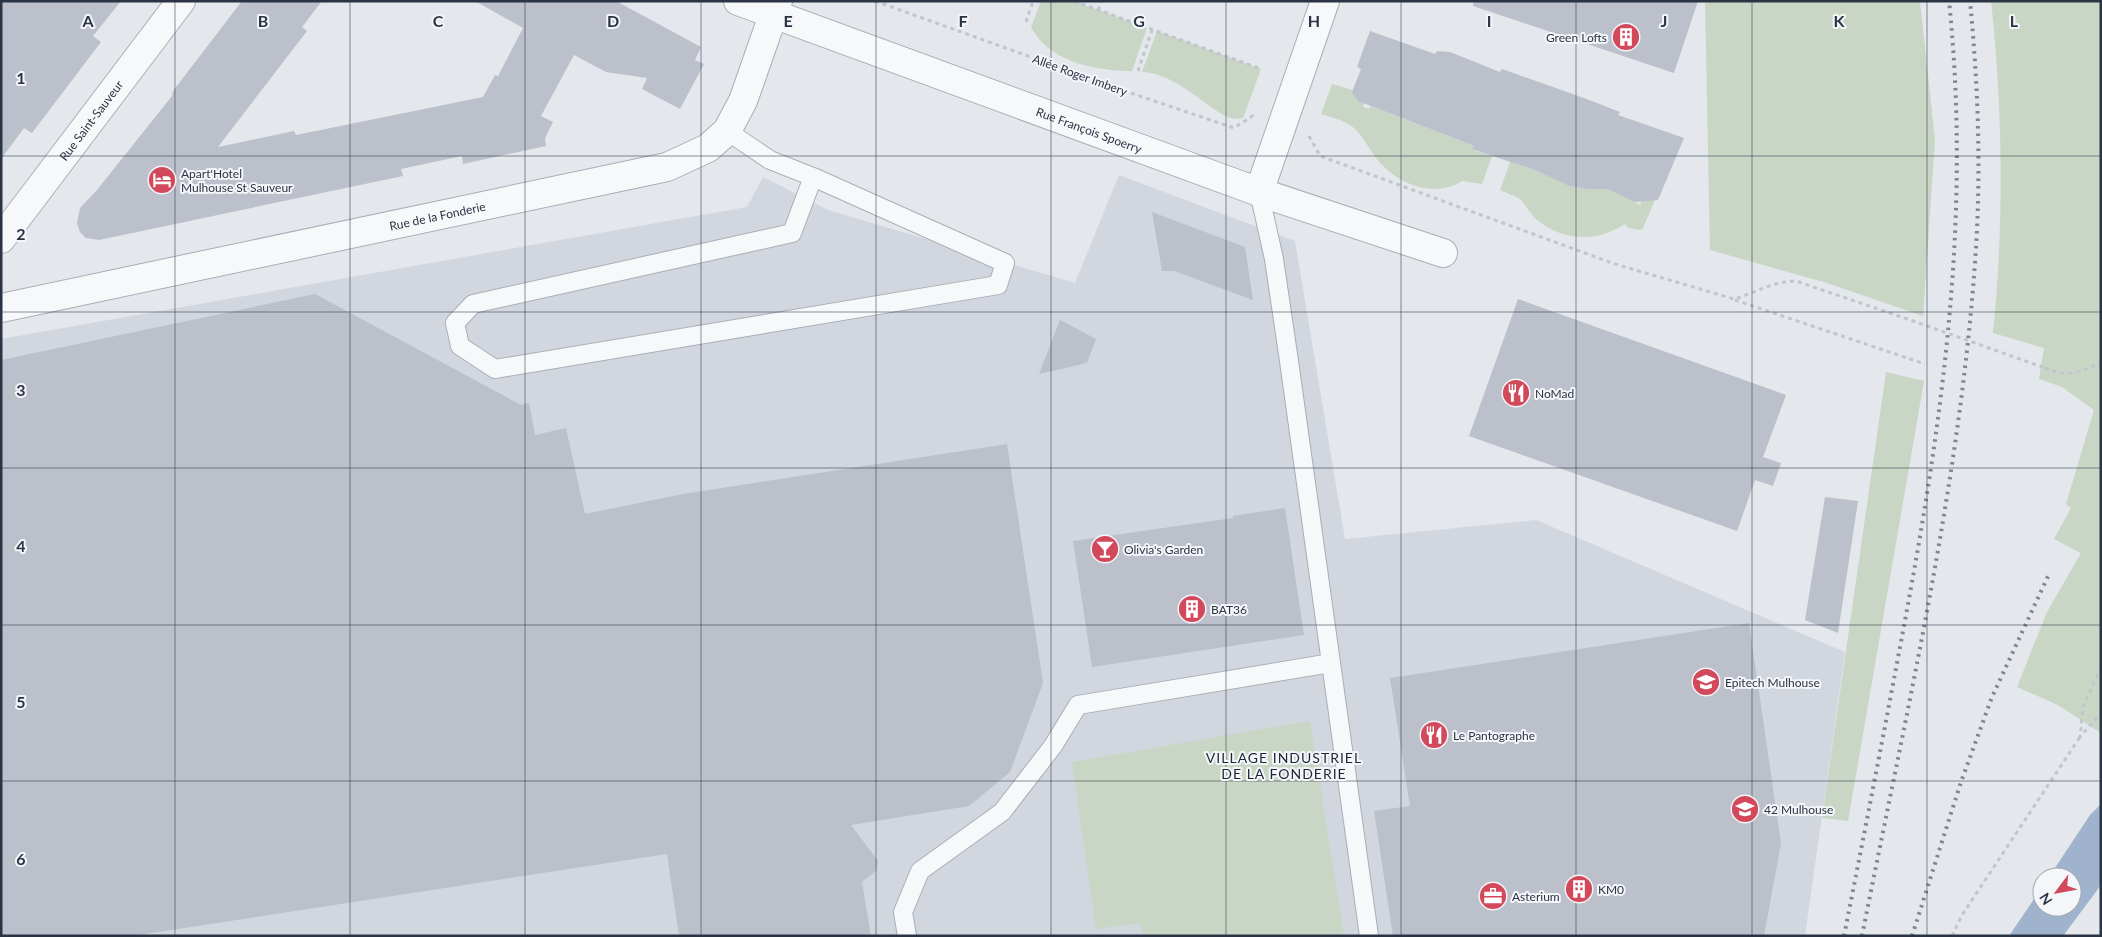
<svg xmlns="http://www.w3.org/2000/svg" width="2102" height="937" viewBox="0 0 2102 937" font-family="Lato,sans-serif">
	<style>
		.built { fill: #d2d6de }
		.green { fill: #c9d6c5 }
		.water { fill: #9fb4cc }
		.building { fill: #bbc0ca }
		.lines { fill: none; stroke-linecap: round; stroke-linejoin: round }
		.service-casing { stroke: #a9aeb7; stroke-width: 20 }
		.minor-casing { stroke: #a9aeb7; stroke-width: 30 }
		.path { stroke: #c2c5cb; stroke-width: 3; stroke-dasharray: 4 4; stroke-linecap: butt }
		.service { stroke: #f7f8fa; stroke-width: 18 }
		.minor { stroke: #f7f8fa; stroke-width: 28 }
		.rail { stroke: #7d8696; stroke-width: 4; stroke-dasharray: 2.5 5; stroke-linecap: butt }
		.path-bridge { stroke: #c2c5cb; stroke-width: 3; stroke-dasharray: 4 4; stroke-linecap: butt }
		.grid { fill: none; stroke: #2b3445; stroke-width: 1; stroke-opacity: 0.55 }
		.labels { text-anchor: middle; dominant-baseline: central; stroke-width: 4; stroke-linejoin: round; paint-order: stroke }
		.poi-label { font-size: 12px; fill: #2b3445; stroke: #f4f6f9; text-anchor: start }
		.street-label { font-size: 12px; fill: #2b3445; stroke: #f4f6f9 }
		.neighbourhood-label { font-size: 14px; letter-spacing: 1px; fill: #1d2536; stroke: #f4f6f9 }
		.grid-label { font-size: 16px; text-anchor: middle; font-weight: bold; fill: #2b3445; stroke: #f4f6f9; stroke-width: 4; stroke-linejoin: round; paint-order: stroke }
	</style>
	<rect width="100%" height="100%" fill="#e4e7ec"/>
	<!-- built -->
	<path class="built" d="M1119,175l176,66 50,298 191,-19 309,132 -40,284h-1804v-597l746,-132 16,-30 65,33 247,73z"/>
	<!-- green -->
	<g class="green">
		<path d="M1041,1h33l73,27 -15,43c-36,0 -83,-9 -101,-44z"/>
		<path d="M1705,1h215l15,139 -12,176 -96,-33 -117,-33z"/>
		<path d="M1991,1h110v732l-43,-28 -41,-18 30,-75 34,-59 -27,-14 17,-31 -5,-4 28,-94 -32,-23 -23,-8 5,-31 -51,-15c11,-108 10,-224 -2,-332z"/>
		<path d="M1157,31l104,38 -18,49 -9,1 -9,-3c-26,-15 -52,-43 -83,-44z"/>
		<path d="M1332,84l34,10 -3,13 6,2 1,-3 104,40 -1,4 19,6 -10,28 -20,-3c-29,18 -65,3 -85,-22 -9,-11 -15,-26 -27,-34 -8,-5 -20,-8 -29,-11z"/>
		<path d="M1510,162l27,9 32,15 18,3h21l26,9 -1,3 7,4 5,-12 2,6 8,1 -13,30 -14,-2 -3,-4c-26,17 -58,18 -84,-1 -9,-6 -13,-15 -20,-23 -5,-4 -15,-7 -21,-10z"/>
		<path d="M1886,372l38,9 -76,440 -26,-3z"/>
		<path d="M1310,721l34,215h-200l-5,-13 -43,6 -24,-167z"/>
	</g>
	<!-- water -->
	<path class="water" d="M2101,804v81l-38,51h-54l33,-49v20h30v-30h-23l41,-62z"/>
	<!-- building -->
	<g class="building">
		<path d="M1,1h120l-28,35 8,6 -69,91 -8,-5 -23,31z"/>
		<path d="M242,1h80l-20,26 5,4 -89,116 76,-16 2,4 187,-38 12,-22 3,1 25,-48 -48,-27h141l85,46 -6,13 9,4 -24,45 -38,-20 5,-11 -41,-6 -32,-17 -33,61 12,6 -8,16 1,8 -83,18 -1,-8 -61,13 2,7 -304,64 -13,-2 -6,-6 -3,-9 3,-15 17,-18 75,-94 1,-5z"/>
		<path d="M1474,1h224l-24,72 -201,-67z"/>
		<path d="M1370,31l65,23 2,-3 13,1 50,20 2,-3 82,29 36,14 -2,3 66,23 -26,62 -23,2 -27,-13h-21l-18,-3 -32,-15 -65,-22 2,-3 -116,-45 -6,-9 9,-23 -4,-2z"/>
		<path d="M1152,212l93,35 8,53 -79,-29h-12z"/>
		<path d="M315,294l206,111 8,-2 6,32 31,-7 19,86 98,-20 324,-50 36,239 -33,89 -41,34 -118,19 27,36 -1,9 -15,12 9,54h-192l-12,-82 -535,82h-131v-576z"/>
		<path d="M1518,299l268,96 -23,62 18,6 -8,23 -18,-6 -18,51 -268,-95z"/>
		<path d="M1060,320l36,19 -9,24 -48,11z"/>
		<path d="M1825,497l33,4 -20,132 -33,-13z"/>
		<path d="M1285,508l19,127 -212,32 -19,-126 160,-23v-2z"/>
		<path d="M1749,623l32,220 -17,93h-371l-19,-125 36,-5 -20,-128z"/>
	</g>
	<g class="lines">
		<defs>
			<g id="service">
				<path d="M727,131l43,29 43,17 192,86 -7,22 -503,84 -35,-23 -5,-23 18,-19 319,-71 21,-56"/>
				<path d="M1259,192l15,67 15,102 80,575"/>
				<path d="M907,936l-4,-24 17,-41 82,-59 51,-66 25,-41 253,-42"/>
			</g>
			<g id="minor">
				<path id="s1" d="M738,1l521,191 184,61"/>
				<path d="M1259,192l66,-191"/>
				<path id="s2" d="M1,239l180,-238"/>
				<path id="s3" d="M1,308l666,-141 41,-19 19,-17 16,-30 35,-100"/>
			</g>
		</defs>
		<!-- service casing -->
		<use href="#service" class="service-casing"/>
		<!-- minor casing -->
		<use href="#minor" class="minor-casing"/>
		<!-- path -->
		<g class="path">
			<path d="M875,1l256,92 103,35 20,-13"/>
			<path d="M1074,1l187,68"/>
			<path d="M1098,10l4,-9"/>
			<path d="M1026,22l7,-21"/>
			<path d="M1138,71l14,-41"/>
			<path d="M1309,136l11,20 295,108 119,35c24,-7 36,-17 62,-18l123,42"/>
			<path d="M1735,300l190,64"/>
			<path d="M2045,368c21,9 36,5 56,-6"/>
			<path d="M2101,667l-18,40 -3,30 21,-24"/>
			<path d="M1952,936l10,-21 118,-178"/>
		</g>
		<!-- service -->
		<use href="#service" class="service"/>
		<!-- minor -->
		<use href="#minor" class="minor"/>
		<!-- rail -->
		<g class="rail">
			<path d="M1844,936c19,-96 38,-193 56,-289 41,-216 72,-425 49,-646"/>
			<path d="M1862,936c45,-228 99,-456 114,-688 5,-82 2,-165 -6,-247"/>
			<path d="M1912,936l49,-154 31,-85 58,-125"/>
		</g>
		<!-- path-bridge -->
		<path class="path-bridge" d="M1919,323l126,45"/>
	</g>
	<!-- grid -->
	<path class="grid" d="M175,1v935M350,1v935M525,1v935M701,1v935M876,1v935M1051,1v935M1226,1v935M1401,1v935M1576,1v935M1752,1v935M1927,1v935M1,156h2100M1,312h2100M1,468h2100M1,625h2100M1,781h2100"/>
	<!-- icons -->
	<defs>
		<symbol id="building-disc" viewBox="-11 -11 22 22"><circle r="9.5" fill="#d1495b" stroke="#f4f6f9"/><path d="M-4-6H4V6H1V3H-1V6H-4ZM-2.5-4.3h1.7v1.8h-1.7ZM.8-4.3h1.7v1.8H.8ZM-2.5-1h1.7V.8h-1.7ZM.8-1h1.7V.8H.8Z" fill="#fff"/></symbol>
		<symbol id="hotel-disc" viewBox="-11 -11 22 22"><circle r="9.5" fill="#d1495b" stroke="#f4f6f9"/><path d="M-6-4.5h1.5V1H6V5H4.5V3h-9V5H-6ZM-4 0a1.8 1.8 0 1 1 3.6 0ZM.5 0V-2.5h3Q6-2.5 6 0Z" fill="#fff"/></symbol>
		<symbol id="restaurant-disc" viewBox="-11 -11 22 22"><circle r="9.5" fill="#d1495b" stroke="#f4f6f9"/><path d="M-5-6h1v4h1v-4h1v4h1v-4h1v5L-1.5 .5V6h-2V.5L-5-1ZM5-6V6H3V1.5H1.5Q1.5-4 5-6Z" fill="#fff"/></symbol>
		<symbol id="bar-disc" viewBox="-11 -11 22 22"><circle r="9.5" fill="#d1495b" stroke="#f4f6f9"/><path d="M-6-5H6L.8 .8V4.5H3.5V6h-7V4.5H-.8V.8Z" fill="#fff"/></symbol>
		<symbol id="university-disc" viewBox="-11 -11 22 22"><circle r="9.5" fill="#d1495b" stroke="#f4f6f9"/><path d="M0-5L7-2L0 1L-7-2ZM-4 1L0 2.5L4 1V4Q0 6-4 4Z" fill="#fff"/></symbol>
		<symbol id="office-disc" viewBox="-11 -11 22 22"><circle r="9.5" fill="#d1495b" stroke="#f4f6f9"/><path d="M-6-3h4V-5.5h4V-3h4V5H-6ZM-1-4.5V-3h2v-1.5ZM-6 0V1H6V0Z" fill="#fff"/></symbol>
	</defs>
	<g fill-rule="evenodd">
		<use href="#building-disc" x="1610" y="21" width="32" height="32"/>
		<use href="#hotel-disc" x="146" y="164" width="32" height="32"/>
		<use href="#restaurant-disc" x="1500" y="377" width="32" height="32"/>
		<use href="#bar-disc" x="1089" y="533" width="32" height="32"/>
		<use href="#building-disc" x="1176" y="593" width="32" height="32"/>
		<use href="#university-disc" x="1690" y="666" width="32" height="32"/>
		<use href="#restaurant-disc" x="1418" y="719" width="32" height="32"/>
		<use href="#university-disc" x="1729" y="793" width="32" height="32"/>
		<use href="#building-disc" x="1563" y="873" width="32" height="32"/>
		<use href="#office-disc" x="1477" y="880" width="32" height="32"/>
	</g>
	<g class="labels">
		<!-- poi labels -->
		<g class="poi-label">
			<text x="1607" y="37" text-anchor="end">Green Lofts</text>
			<text x="181" y="173">Apart'Hotel<tspan x="181" dy="14">Mulhouse St Sauveur</tspan></text>
			<text x="1535" y="393">NoMad</text>
			<text x="1124" y="549">Olivia's Garden</text>
			<text x="1211" y="609">BAT36</text>
			<text x="1725" y="682">Epitech Mulhouse</text>
			<text x="1453" y="735">Le Pantographe</text>
			<text x="1764" y="809">42 Mulhouse</text>
			<text x="1598" y="889">KM0</text>
			<text x="1512" y="896">Asterium</text>
		</g>
		<!-- street labels -->
		<g class="street-label">
			<text transform="translate(1080 75) rotate(20)">Allée Roger Imbery</text>
			<text stroke="none"><textPath href="#s2" startOffset="149">Rue Saint-Sauveur</textPath></text>
			<text stroke="none"><textPath href="#s1" startOffset="374">Rue François Spoerry</textPath></text>
			<text stroke="none"><textPath href="#s3" startOffset="446">Rue de la Fonderie</textPath></text>
		</g>
		<!-- neighbourhood labels -->
		<g class="neighbourhood-label">
			<text x="1284" y="757">VILLAGE INDUSTRIEL<tspan x="1284" dy="16">DE LA FONDERIE</tspan></text>
		</g>
	</g>
	<g class="grid-label">
		<text x="88" y="27">A</text>
		<text x="263" y="27">B</text>
		<text x="438" y="27">C</text>
		<text x="613" y="27">D</text>
		<text x="788" y="27">E</text>
		<text x="963" y="27">F</text>
		<text x="1139" y="27">G</text>
		<text x="1314" y="27">H</text>
		<text x="1489" y="27">I</text>
		<text x="1664" y="27">J</text>
		<text x="1839" y="27">K</text>
		<text x="2014" y="27">L</text>
		<text x="21" y="84">1</text>
		<text x="21" y="240">2</text>
		<text x="21" y="396">3</text>
		<text x="21" y="552">4</text>
		<text x="21" y="708">5</text>
		<text x="21" y="865">6</text>
	</g>
	<!-- border -->
	<rect width="2102" height="937" fill="none" stroke="#2b3445" stroke-width="5"/>
	<!-- north arrow -->
	<g transform="translate(2057 892) rotate(238)"><circle r="24" fill="#f4f6f9" stroke="#a4a8b1"/>
	<path d="M0-4L9 19L0 12L-9 19Z" fill="#d1495b"/>
	<text y="-8" font-size="14" font-weight="bold" text-anchor="middle" fill="#2b3445">N</text>
	</g>
</svg>
